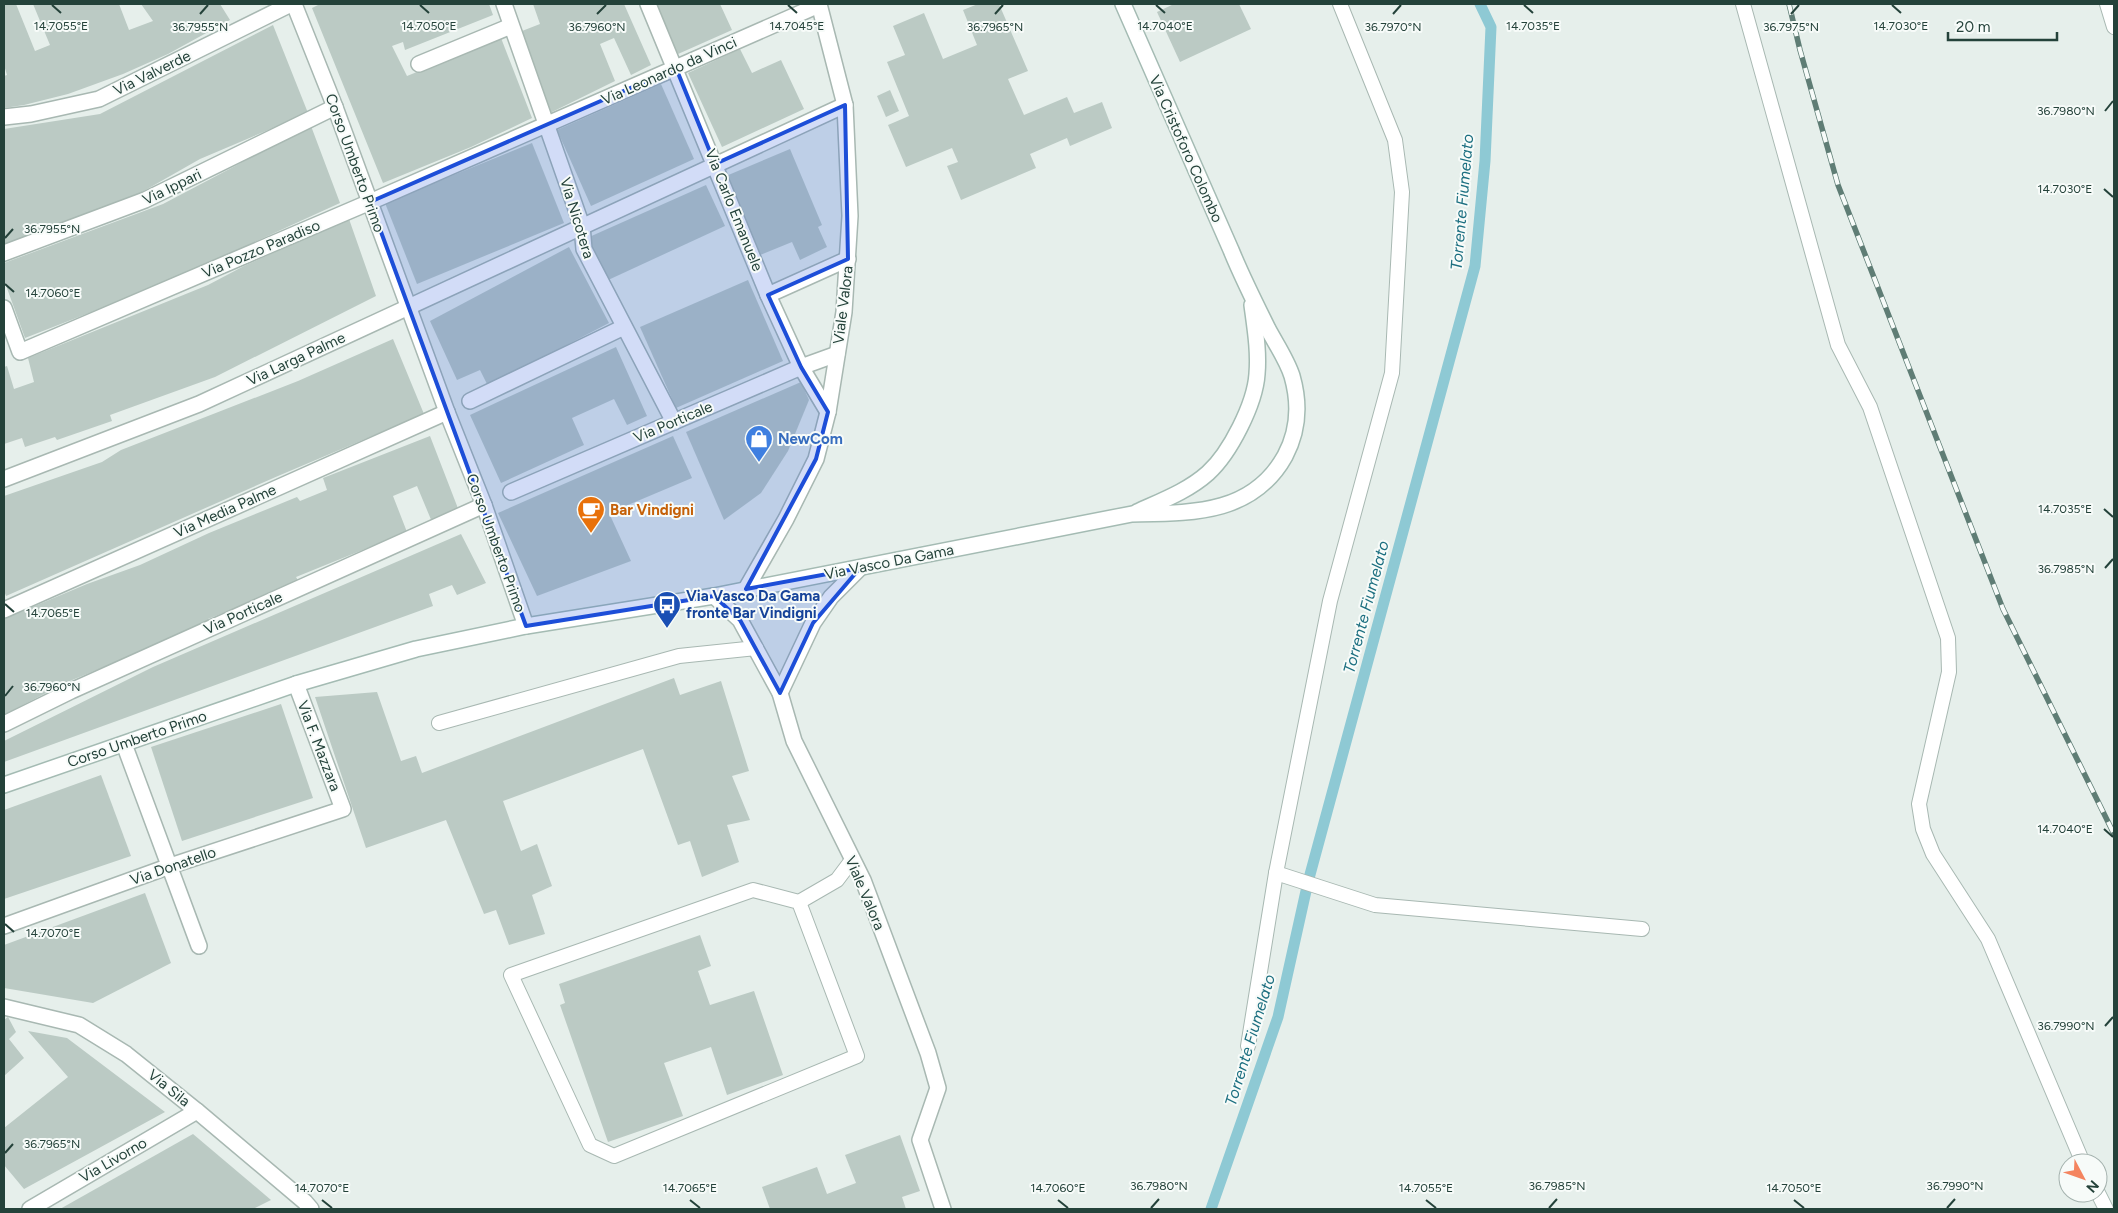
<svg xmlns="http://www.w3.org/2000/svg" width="2118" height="1213" viewBox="0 0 2118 1213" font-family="Figtree,sans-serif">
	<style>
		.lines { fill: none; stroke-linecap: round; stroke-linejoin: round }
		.stream { stroke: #8ec9d4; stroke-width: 11 }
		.building { fill: #bbcac4 }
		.service-casing { stroke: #a8b8b2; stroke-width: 16 }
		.minor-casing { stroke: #a8b8b2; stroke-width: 18 }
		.tertiary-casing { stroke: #a8b8b2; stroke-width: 18 }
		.secondary-casing { stroke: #a4bbb3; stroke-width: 18 }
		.service { stroke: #fff; stroke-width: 14 }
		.minor { stroke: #fff; stroke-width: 15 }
		.tertiary { stroke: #fff; stroke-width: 15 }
		.secondary { stroke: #fff; stroke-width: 15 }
		.rail-casing { stroke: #5f7d75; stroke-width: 5.5 }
		.rail { stroke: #f7fbf9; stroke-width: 4; stroke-dasharray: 11; stroke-linecap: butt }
		.marked { fill: #1d4ed8; fill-opacity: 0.2; stroke: #1d4ed8; stroke-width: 4; stroke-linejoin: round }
		.ticks { fill: none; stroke: #24423a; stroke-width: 2 }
		.labels { text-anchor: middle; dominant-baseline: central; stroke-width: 4; stroke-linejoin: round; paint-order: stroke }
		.street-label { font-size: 15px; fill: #24423a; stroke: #f7fbf9 }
		.shop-label { font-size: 15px; font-weight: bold; fill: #366cbe; stroke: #f7fbf9; text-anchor: start }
		.food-label { font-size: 15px; font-weight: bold; fill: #c56008; stroke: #f7fbf9; text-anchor: start }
		.transit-label { font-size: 15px; font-weight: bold; fill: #164399; stroke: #f7fbf9; text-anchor: start }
		.water-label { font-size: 16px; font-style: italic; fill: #1c6f80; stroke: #f7fbf9 }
		.ticks-label { font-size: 12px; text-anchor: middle; fill: #24423a; stroke: #f7fbf9; stroke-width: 4; stroke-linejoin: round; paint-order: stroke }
	</style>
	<rect width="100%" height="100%" fill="#e6efeb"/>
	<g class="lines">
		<!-- stream -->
		<path class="stream" d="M1211,1209l67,-192 30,-135 167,-616 10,-105 6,-134 -11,-23"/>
	</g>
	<!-- building -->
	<g class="building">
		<path d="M4,4h12l19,47 15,-6 -17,-41h86l10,26 24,-9 -12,-17h79l10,16 -62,34 -45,20 -55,20 -44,11 -20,3v-32l3,-1 -3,-10z"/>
		<path d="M320,4h169l4,11 -88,35 -2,-8 -11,4 15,30 94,-38 31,80 -61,29 -88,36 -71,-175z"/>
		<path d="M533,4h91l27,61 -20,10 -17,-37 -14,6 15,37 -65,32 -28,-82 18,-7z"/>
		<path d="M652,4h68l12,26 -54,24 -22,-47z"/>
		<path d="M978,4h21l29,67 -20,8 16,36 43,-18 7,16 28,-11 10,26 -42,18 -3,-8 -37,16 6,14 -75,32 -14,-34 11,-4 -6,-14 -46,19 -18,-42 21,-9 -22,-54 18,-7 -12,-29 31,-13 19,46 34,-14 -14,-35z"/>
		<path d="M1174,4h65l12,25 -71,33 -23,-50z"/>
		<path d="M273,25l35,88 -108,46 -58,33 -138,53v-116l96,-15z"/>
		<path d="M740,49l12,24 29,-13 23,49 -82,38 -34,-74z"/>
		<path d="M661,84l33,75 -103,47 -34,-76z"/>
		<path d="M890,90l9,21 -13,6 -9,-21z"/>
		<path d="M311,126l29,77 -177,81 -138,54 -21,-58v-17l159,-59z"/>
		<path d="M532,143l32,80 -147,61 -32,-81z"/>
		<path d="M790,149l32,76 -4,2 9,20 -27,13 -8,-18 -32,13 -34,-79z"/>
		<path d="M706,185l19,41 -119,55 -19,-43z"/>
		<path d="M349,219l27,77 -161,81 -105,38 2,6 -55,19 -2,-3 -30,10 -3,-9 -18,6v-77l3,-1 7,23 20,-7 -6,-24 180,-73 36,-19z"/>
		<path d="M569,247l40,76 -121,63 -8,-16 -23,10 -27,-59z"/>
		<path d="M748,280l35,81 -107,47 -36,-81z"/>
		<path d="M393,339l31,75 -146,62 -272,120 -2,-5v-95l98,-34 19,-12 177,-69z"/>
		<path d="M616,347l31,69 -20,9 -13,-26 -42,19 12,27 -83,38 -31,-68z"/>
		<path d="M801,382l8,18 -21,51 -27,42 -37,27 -38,-88z"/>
		<path d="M430,436l29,75 -27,11 -15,-36 -24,10 14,36 -111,45 3,5 -91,37 2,4 -145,60 -61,32v-96l83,-35 53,-19 69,-32 88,-36 3,4 27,-11 -4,-12z"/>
		<path d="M673,436l19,42 -83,35 22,48 -94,35 -39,-83z"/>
		<path d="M461,534l25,49 -29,12 -5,-10 -23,9 4,12 -429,156v-21l149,-74z"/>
		<path d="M674,678l6,17 41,-14 28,90 -17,5 18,44 -23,5 12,37 -37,15 -12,-36 -12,4 -35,-96 -140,52 18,50 16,-7 15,42 -20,9 13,39 -36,11 -13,-35 -12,4 -38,-94 -80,28 -51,-151 62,-5 24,69 15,-5 6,17z"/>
		<path d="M281,704l32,94 -131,43 -31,-94z"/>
		<path d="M101,775l30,81 -127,43v-89z"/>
		<path d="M145,893l26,70 -78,40 -89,-15v-43z"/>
		<path d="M700,935l11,31 -13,5 12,34 44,-14 29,84 -56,20 -16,-48 -47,16 19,53 -75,26 -48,-137 5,-2 -6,-19z"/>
		<path d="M8,1017l8,15 -7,7 15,19 -20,18v-56z"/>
		<path d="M28,1031l39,7 98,74 -141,77 -20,-24v-37l64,-51z"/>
		<path d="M193,1134l78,66 -18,9h-193z"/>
		<path d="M900,1135l20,56 -18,6 4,12h-136l-8,-22 55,-20 10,27 29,-11 -11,-28z"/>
	</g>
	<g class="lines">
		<defs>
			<g id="service">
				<path d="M1743,4l95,341 32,62 78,231 1,34 -30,132 4,25 10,25 55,85 95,224"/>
				<path d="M2107,4l7,23"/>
				<path d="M439,723l240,-67 77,-8"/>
				<path d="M1276,873l99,32 267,24"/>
				<path d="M799,902l58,154 -243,100 -24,-11 -79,-170 242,-85 46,12 38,-22 15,-20"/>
				<path d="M1248,1046l28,-173 54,-272 62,-228 10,-181 -7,-52 -55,-136"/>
				<path d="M2098,1193l8,16"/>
			</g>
			<g id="minor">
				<path d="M504,4l78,222 2,23 90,173"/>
				<path d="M648,4l120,291 33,72 27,45"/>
				<path d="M419,64l92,-38"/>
				<path d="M4,117l27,-3 68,-15 192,-95"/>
				<path d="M4,253l141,-53 190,-93"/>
				<path d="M768,295l80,-36"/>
				<path d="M4,308l16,44 350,-150 449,-197"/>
				<path d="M470,401l154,-74"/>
				<path d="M4,479l195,-75 646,-299"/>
				<path d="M511,492l290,-125 36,-13"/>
				<path d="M746,589l40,-70 30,-60 12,-47 16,-100 6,-96 -5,-111 -26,-101"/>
				<path d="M714,596l26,24 40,73 14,48 69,139 65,173 10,35 -18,52 23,69"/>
				<path d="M4,610l443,-198"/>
				<path d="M780,693l33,-70 18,-26 29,-29"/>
				<path d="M4,724l67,-33 413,-186"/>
				<path d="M124,744l75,202"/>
				<path d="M4,926l166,-60 173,-57 -47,-125"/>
				<path d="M4,1007l75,18 47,29 71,57 108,91 6,7"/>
				<path d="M30,1209l167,-98"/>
			</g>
			<path id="tertiary" d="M294,4l41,103 112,305 37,93 42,121"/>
			<g id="secondary">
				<path d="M1137,512c24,-11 51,-21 71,-39 22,-20 47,-69 49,-99 2,-23 -2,-46 -5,-69"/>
				<path d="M4,785l292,-101 120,-35 110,-23 188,-30 418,-82c59,-1 120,1 153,-58 14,-26 15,-52 7,-80 -5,-16 -16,-32 -24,-47 -13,-26 -26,-52 -37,-79 -36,-82 -72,-164 -108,-246"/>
			</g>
		</defs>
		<!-- service casing -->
		<use href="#service" class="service-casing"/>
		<!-- minor casing -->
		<use href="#minor" class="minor-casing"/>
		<!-- tertiary casing -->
		<use href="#tertiary" class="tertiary-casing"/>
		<!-- secondary casing -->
		<use href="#secondary" class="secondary-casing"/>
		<!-- service -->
		<use href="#service" class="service"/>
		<!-- minor -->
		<use href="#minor" class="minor"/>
		<!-- tertiary -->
		<use href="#tertiary" class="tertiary"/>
		<!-- secondary -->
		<use href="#secondary" class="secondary"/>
		<defs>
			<path id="rail" d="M1789,4l11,46 38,135 165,424 111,225"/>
		</defs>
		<!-- rail casing -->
		<use href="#rail" class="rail-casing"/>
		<!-- rail -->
		<use href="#rail" class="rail"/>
	</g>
	<!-- marked area -->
	<path class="marked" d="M676,68l39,96 130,-59 3,154 -80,36 33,72 27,45 -12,47 -70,130 114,-21 -47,55 -33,70 -40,-73 -26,-24 -188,30 -156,-424z"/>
	<!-- ticks -->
	<path class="ticks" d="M52,5l9,8M420,5l9,8M788,5l9,8M1156,5l9,8M1524,5l9,8M1892,5l9,8M200,14l8,-9M597,14l9,-9M995,14l8,-9M1393,14l8,-9M1791,14l8,-9M2105,111l8,-10M2104,189l9,8M5,238l8,-9M5,284l9,8M2104,509l9,8M2105,568l8,-9M5,604l9,8M5,696l8,-10M2104,829l9,8M5,924l9,8M2105,1026l8,-9M5,1153l8,-9M322,1200l10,8M690,1200l10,8M1058,1200l10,8M1426,1200l10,8M1794,1200l10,8M1151,1208l8,-9M1549,1208l8,-9M1947,1208l8,-9"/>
	<!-- icons -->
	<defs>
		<symbol id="shop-pin" viewBox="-11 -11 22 30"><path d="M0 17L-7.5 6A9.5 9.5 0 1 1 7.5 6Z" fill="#3f7fe0" stroke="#f7fbf9"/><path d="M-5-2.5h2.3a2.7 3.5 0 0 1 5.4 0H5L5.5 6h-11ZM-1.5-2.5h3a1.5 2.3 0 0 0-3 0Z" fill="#fff"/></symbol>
		<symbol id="cafe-pin" viewBox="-11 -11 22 30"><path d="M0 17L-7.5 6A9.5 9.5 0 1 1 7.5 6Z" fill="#e8710a" stroke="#f7fbf9"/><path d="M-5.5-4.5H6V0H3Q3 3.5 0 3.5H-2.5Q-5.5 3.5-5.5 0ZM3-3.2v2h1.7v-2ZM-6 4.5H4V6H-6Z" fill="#fff"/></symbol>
		<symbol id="bus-pin" viewBox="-11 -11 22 30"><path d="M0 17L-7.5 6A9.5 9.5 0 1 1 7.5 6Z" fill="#1a4fb4" stroke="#f7fbf9"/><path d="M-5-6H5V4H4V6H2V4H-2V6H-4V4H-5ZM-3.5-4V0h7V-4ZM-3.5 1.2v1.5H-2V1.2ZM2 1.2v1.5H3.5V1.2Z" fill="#fff"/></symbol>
	</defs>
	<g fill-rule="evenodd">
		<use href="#shop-pin" x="743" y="423" width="32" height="43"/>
		<use href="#cafe-pin" x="575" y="494" width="32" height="43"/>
		<use href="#bus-pin" x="651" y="589" width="32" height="43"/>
	</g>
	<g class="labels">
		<!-- street labels -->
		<g class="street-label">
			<text transform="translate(669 71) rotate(-24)">Via Leonardo da Vinci</text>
			<text transform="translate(152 73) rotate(-26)">Via Valverde</text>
			<text transform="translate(1186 149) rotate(66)">Via Cristoforo Colombo</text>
			<text transform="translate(355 163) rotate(70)">Corso Umberto Primo</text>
			<text transform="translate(172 187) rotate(-26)">Via Ippari</text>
			<text transform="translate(734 210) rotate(68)">Via Carlo Emanuele</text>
			<text transform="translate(577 218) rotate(73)">Via Nicotera</text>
			<text transform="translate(261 249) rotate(-23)">Via Pozzo Paradiso</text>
			<text transform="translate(843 305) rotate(-83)">Viale Valora</text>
			<text transform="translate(296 359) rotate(-25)">Via Larga Palme</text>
			<text transform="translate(673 422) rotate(-23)">Via Porticale</text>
			<text transform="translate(225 511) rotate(-24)">Via Media Palme</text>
			<text transform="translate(496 543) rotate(70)">Corso Umberto Primo</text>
			<text transform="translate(889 562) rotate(-11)">Via Vasco Da Gama</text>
			<text transform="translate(243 613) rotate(-24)">Via Porticale</text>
			<text transform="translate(137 739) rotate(-19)">Corso Umberto Primo</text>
			<text transform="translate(319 746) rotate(69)">Via F. Mazzara</text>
			<text transform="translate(173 866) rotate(-19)">Via Donatello</text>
			<text transform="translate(865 893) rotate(67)">Viale Valora</text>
			<text transform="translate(169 1088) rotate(39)">Via Sila</text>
			<text transform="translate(113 1160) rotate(-30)">Via Livorno</text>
		</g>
		<!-- shop labels -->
		<g class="shop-label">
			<text x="778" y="439">NewCom</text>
		</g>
		<!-- food labels -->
		<g class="food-label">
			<text x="610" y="510">Bar Vindigni</text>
		</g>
		<!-- transit labels -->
		<g class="transit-label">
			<text x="686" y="596">Via Vasco Da Gama<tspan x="686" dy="17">fronte Bar Vindigni</tspan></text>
		</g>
		<!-- water labels -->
		<g class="water-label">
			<text transform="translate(1462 202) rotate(-85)">Torrente Fiumelato</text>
			<text transform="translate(1366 607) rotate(-75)">Torrente Fiumelato</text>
			<text transform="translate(1250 1040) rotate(-73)">Torrente Fiumelato</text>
		</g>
	</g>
	<g class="ticks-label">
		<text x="61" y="30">14.7055°E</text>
		<text x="429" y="30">14.7050°E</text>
		<text x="797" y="30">14.7045°E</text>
		<text x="1165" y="30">14.7040°E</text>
		<text x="1533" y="30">14.7035°E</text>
		<text x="1901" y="30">14.7030°E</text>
		<text x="200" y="31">36.7955°N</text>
		<text x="995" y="31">36.7965°N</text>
		<text x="1791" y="31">36.7975°N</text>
		<text x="597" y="31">36.7960°N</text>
		<text x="1393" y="31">36.7970°N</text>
		<text x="2066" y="115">36.7980°N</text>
		<text x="2065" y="193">14.7030°E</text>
		<text x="52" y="233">36.7955°N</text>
		<text x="53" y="297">14.7060°E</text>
		<text x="2065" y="513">14.7035°E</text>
		<text x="2066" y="573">36.7985°N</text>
		<text x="53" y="617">14.7065°E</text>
		<text x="52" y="691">36.7960°N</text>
		<text x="2065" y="833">14.7040°E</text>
		<text x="53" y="937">14.7070°E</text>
		<text x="2066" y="1030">36.7990°N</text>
		<text x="52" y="1148">36.7965°N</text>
		<text x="1159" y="1190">36.7980°N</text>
		<text x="1557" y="1190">36.7985°N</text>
		<text x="1955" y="1190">36.7990°N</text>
		<text x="322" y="1192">14.7070°E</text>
		<text x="690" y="1192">14.7065°E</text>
		<text x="1058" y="1192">14.7060°E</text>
		<text x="1426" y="1192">14.7055°E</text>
		<text x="1794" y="1192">14.7050°E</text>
	</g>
	<!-- border -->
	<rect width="2118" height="1213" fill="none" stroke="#24423a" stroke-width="10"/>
	<!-- north arrow -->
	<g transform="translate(2083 1178) rotate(131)"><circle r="24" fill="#f7fbf9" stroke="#a3b1ad"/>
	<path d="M0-4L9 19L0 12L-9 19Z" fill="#f4845f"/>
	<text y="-8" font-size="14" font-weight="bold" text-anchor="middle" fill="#24423a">N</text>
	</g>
	<!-- scale -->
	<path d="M1948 32v8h109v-8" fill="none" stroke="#24423a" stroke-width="2.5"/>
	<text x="1956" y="32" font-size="15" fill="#24423a" stroke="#f7fbf9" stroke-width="4" paint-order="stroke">20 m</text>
</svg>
